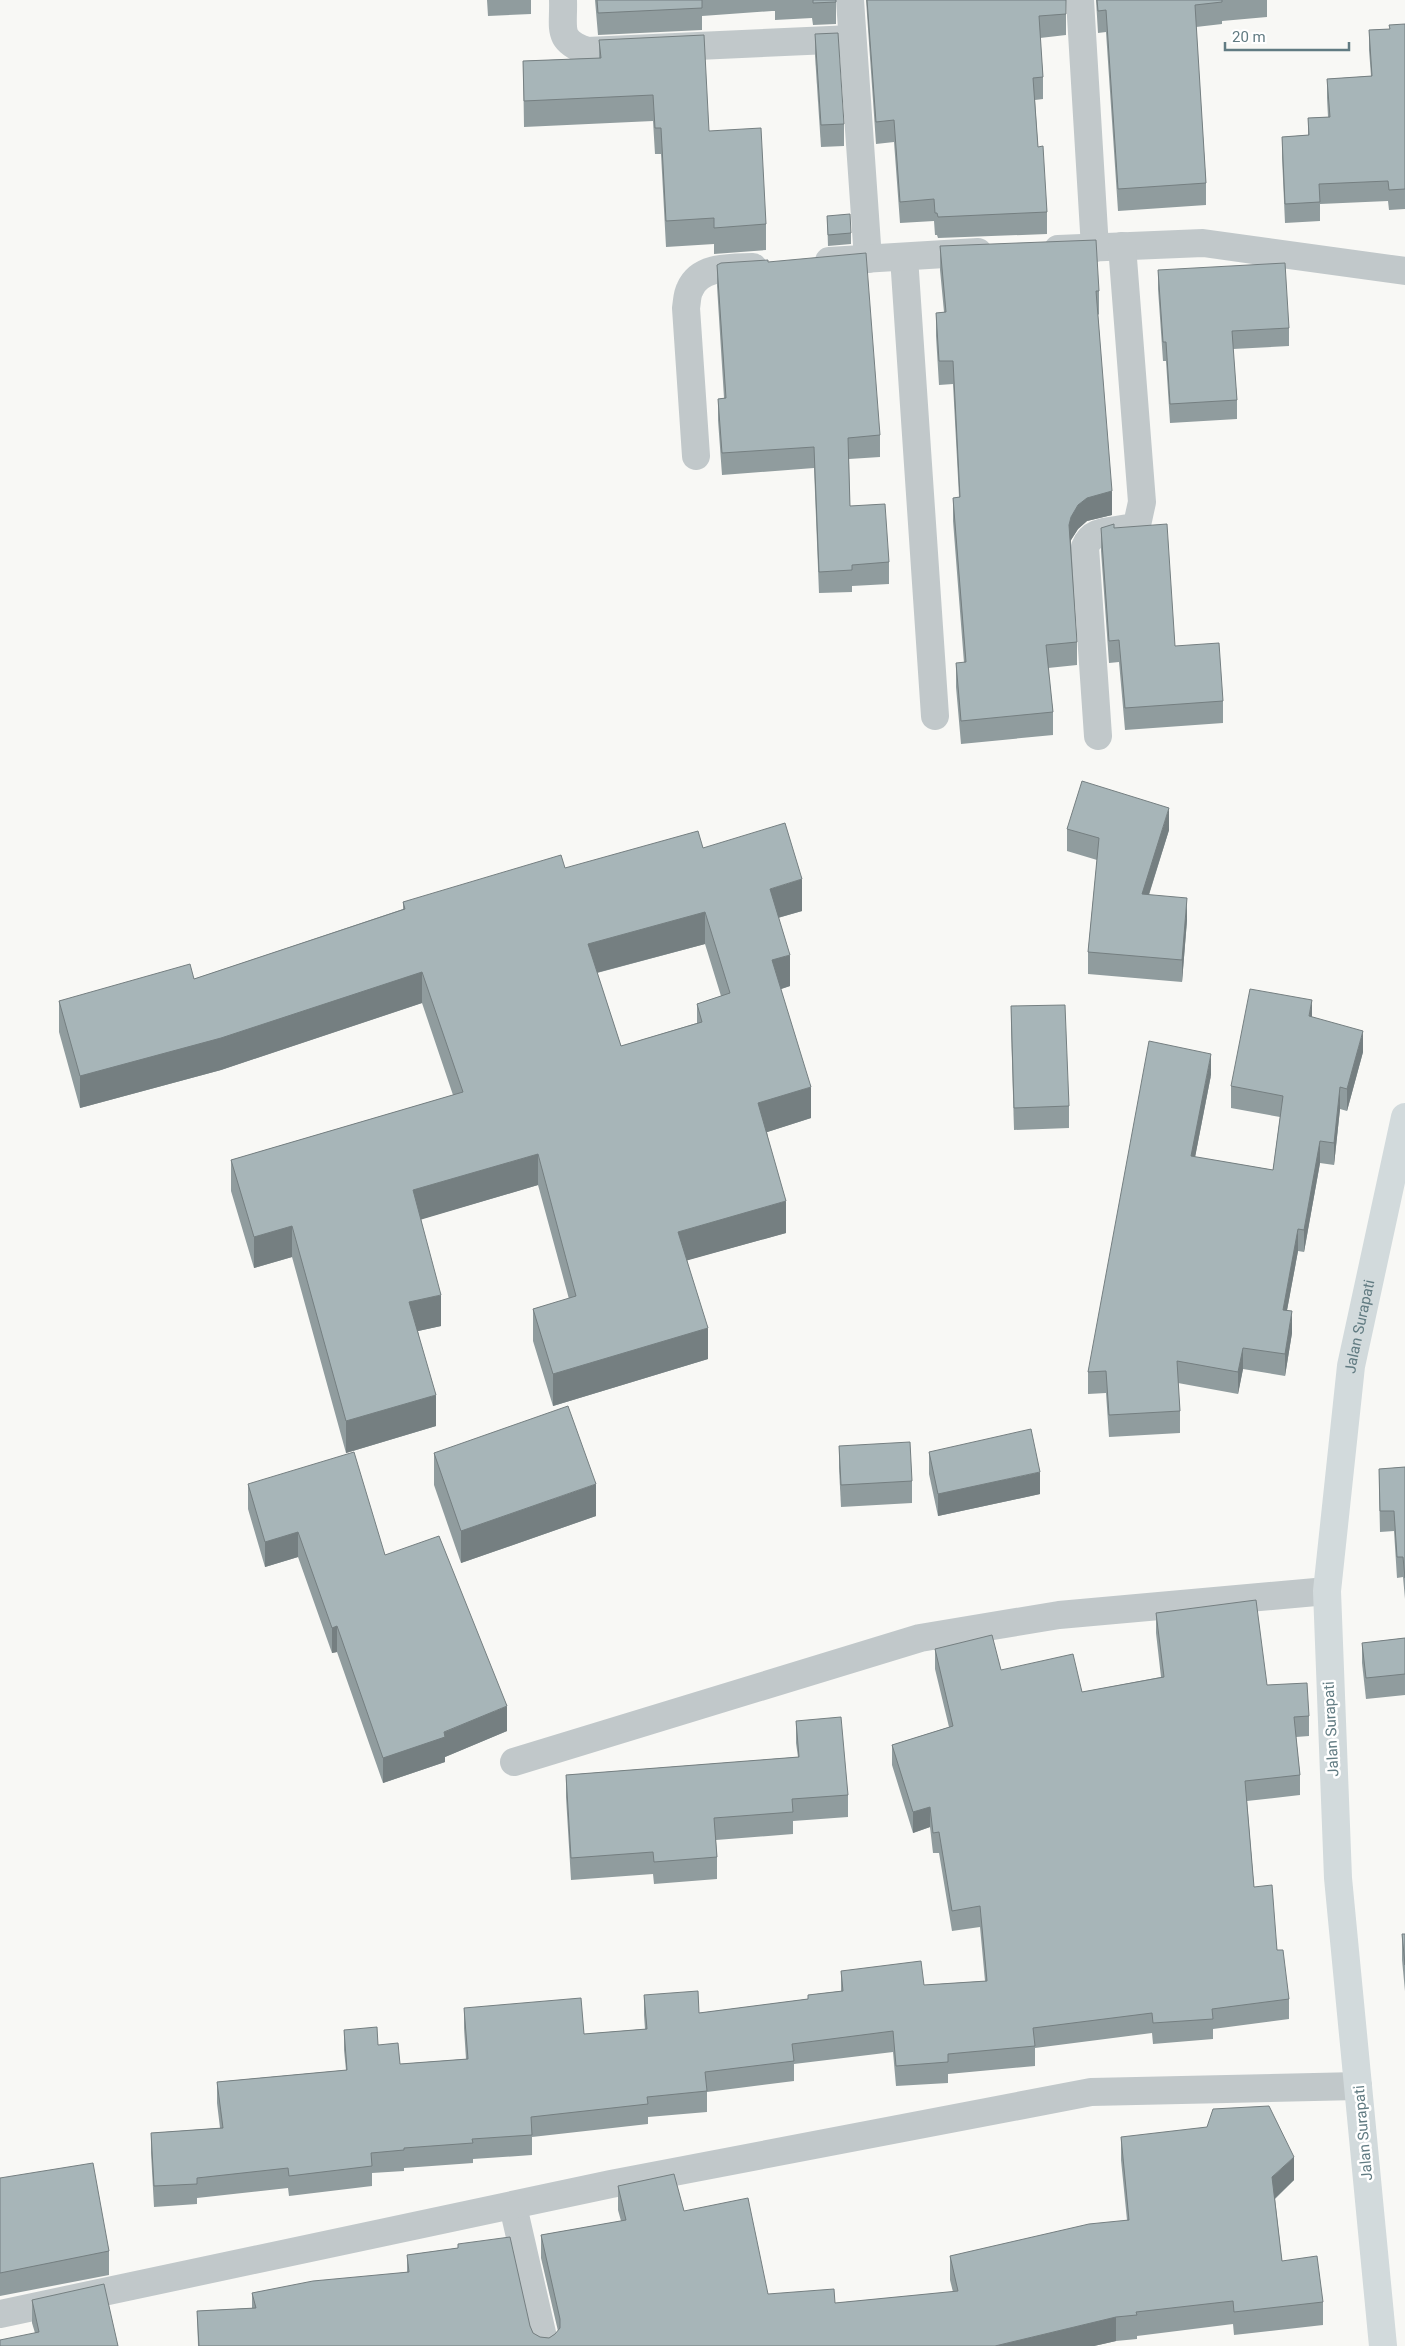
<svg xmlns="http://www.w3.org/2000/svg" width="1405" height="2346" viewBox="0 0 1405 2346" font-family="Roboto,sans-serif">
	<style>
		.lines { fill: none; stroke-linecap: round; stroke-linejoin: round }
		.street { stroke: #c1c8ca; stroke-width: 28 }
		.secondary { stroke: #d2dadc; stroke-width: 28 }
		.wall { fill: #909c9e; fill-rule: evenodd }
		.shaded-wall { fill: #757f81 }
		.building { fill: #a7b5b8; stroke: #757f81; fill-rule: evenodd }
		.labels { text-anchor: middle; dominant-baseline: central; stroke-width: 5; stroke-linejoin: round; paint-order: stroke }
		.street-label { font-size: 15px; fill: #617b82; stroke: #fff }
	</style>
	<rect width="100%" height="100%" fill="#f8f8f5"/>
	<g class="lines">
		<!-- street -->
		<g class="street">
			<path d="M563,0c1,29 -7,40 24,51l265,-12"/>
			<path d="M850,0l18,259"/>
			<path d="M1080,0l15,248"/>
			<path d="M1058,249l145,-6 202,28"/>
			<path d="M904,257l31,459"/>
			<path d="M829,261l149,-9"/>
			<path d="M696,456l-10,-148c1,-6 1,-14 4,-19 10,-24 43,-21 63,-22"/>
			<path d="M1098,736l-13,-189c8,-22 34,-13 52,-22l5,-23 -20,-256"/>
			<path d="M514,1762l406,-124 139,-23 268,-24"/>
			<path d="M513,2206l32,140"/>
			<path d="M0,2314l611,-130 480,-92 267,-6"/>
		</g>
		<!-- secondary -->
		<path class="secondary" id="s1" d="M1383,2346l-45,-468 -11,-287 24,-225 54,-249"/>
	</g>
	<!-- wall -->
	<g class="wall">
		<path d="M487,0h44v14l-43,2z"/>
		<path d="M595,0h241v24l-23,1 -1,-7 -37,2v-9h-3l-70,5v14l-104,5z"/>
		<path d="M866,0h200v35l-26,3 3,39v22l-8,1 3,47 9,65v22l-109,4 -1,-3h-2l-1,-14 -34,2 -6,-81 -18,2z"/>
		<path d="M1096,0h171v17l-45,4v3l-26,3 10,156v22l-88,6 -12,-179 -8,1z"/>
		<path d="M1405,24v185l-16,1 -1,-9 -68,3v17l-35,2 -3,-66v-20l26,-2v-17l20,-1 -1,-19v-19l44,-3 -2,-26v-20l20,-1z"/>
		<path d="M815,34l29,90v22l-23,1 -6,-91z"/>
		<path d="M599,40l110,91 57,93v26l-52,4v-10l-48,3 -5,-93h-6l-2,-33 -129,6 -1,-66 76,-3z"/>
		<path d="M827,216l24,17v11l-23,2z"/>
		<path d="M940,246l159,45v23l-1,1 14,200 -25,6 -9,8 -7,11v2l6,100v23l-29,3 5,44v23l-92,9 -5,-57v-24h8l-11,-142v-23l6,-1 -6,-113 -14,1 -3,-49v-23l8,-1 -4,-42z"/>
		<path d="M768,262l112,173v22l-31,2 1,47 39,56v22l-37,2v6l-33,1 -5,-125 -92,7 -4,-55v-21l6,-1 -7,-112v-21z"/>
		<path d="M1158,270l131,58v18l-56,3 4,51v19l-67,4 -4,-62h-3l-5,-72z"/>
		<path d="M1101,528h13l61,118 48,55v22l-98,7 -6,-68 -10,1 -8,-112z"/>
		<path d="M1067,829l102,1 -20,65 38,25 -5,62 -94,-8v-22l9,-92 -30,-9z"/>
		<path d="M703,848l99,63 -24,7 12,68 -9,3 30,129 -44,14 19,101 -99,27 21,99 -155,47 -20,-65v-32l36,-10 -31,-114 -117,34 20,107 -23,5 18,95 -90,27 -54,-196 -38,11 -23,-77v-31l222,-65 -31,-92 -201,67 -141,38 -21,-76v-31l135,-22 209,-70v-7l162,-34zM705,944l16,52 -24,8v19l-76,23 -24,-73z"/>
		<path d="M1011,1006l58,100v22l-55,2 -3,-102z"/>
		<path d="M1312,1017l51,35 -16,59 -7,-2 -6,56 -14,-2 -16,89 -6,-1 -11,59 5,23 -7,43 -42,-7 -5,25 -60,-11 2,28v22l-71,4 -3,-44 -18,1v-22l123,-297 -16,82 78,13 7,-53 -49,-9v-22z"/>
		<path d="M839,1446l73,35v22l-71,4 -2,-39z"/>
		<path d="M929,1452l111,42 -102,22 -9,-42z"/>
		<path d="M434,1453l162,63 -135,47 -27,-78z"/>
		<path d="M1405,1467v132l-2,-22 -6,1 -3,-47 -14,1 -1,-43v-20z"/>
		<path d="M248,1484l137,71 122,176 -62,26v5l-62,21 -46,-131 -5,1 -34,-96 -33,10 -17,-58z"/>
		<path d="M1156,1613l111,72 42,31v20l-13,1 4,38v20l-53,6 7,86 23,63 12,49v20l-76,10v10l-60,5 -1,-11 -117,15v18l-87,8v9l-52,3 -3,-34 -99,12v17l-87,11v20l-59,5v7l-116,13v18l-59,4v4l-69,5v3l-32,2v13l-83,10 -1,-8 -91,10v6l-43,3 -3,-54v-20l69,-5 -3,-25v-21l129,-12 -2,-20v-20l34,15 22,19 66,-5 -2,-31v-20l120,26 61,-5 -1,-14v-20l55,18 109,-14v-4l33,-4v-20l83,14 61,-4 -5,-54 -28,4 -13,-78h-6l-3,-26 -17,6 -21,-68v-20l57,-18 -14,-58v-20l66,21 81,22 79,-15 -5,-44z"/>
		<path d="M1405,1638v57l-39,4 -4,-36v-20z"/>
		<path d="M796,1721l52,74v22l-55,4v13l-77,6 1,17v22l-63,5 -1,-10 -82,6 -5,-83v-22l232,-18 -2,-14z"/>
		<path d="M1402,1934h3v57l-3,-31z"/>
		<path d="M1121,2137l173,43 -19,19 7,62 41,41v23l-89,10 -1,-11 -96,12v3l-21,2 -22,5h-896l-1,-35 55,-3v-15l155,-21v-17l51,-7v-4l72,82 3,7 7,4 9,1 6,-4 3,-3 -17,-73v-23l80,-14 -3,-11v-24l66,25 84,83 67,9 118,-11 -3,-12v-24l177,-36 -6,-60z"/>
		<path d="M0,2178l109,73v24l-109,21z"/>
		<path d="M32,2300l86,46 -83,-13 -3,-10z"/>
	</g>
	<!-- shaded-wall -->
	<g class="shaded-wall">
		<path d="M1112,491v24l-25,6 -9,8 -7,11 -2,8v-23l2,-8 7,-12 9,-7z"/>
		<path d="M1169,808v22l-27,86v-22z"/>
		<path d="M802,879v32l-32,9v-31z"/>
		<path d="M1187,898v22l-5,62v-22z"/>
		<path d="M705,912v32l-117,31v-31z"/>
		<path d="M790,955v31l-18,6v-32z"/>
		<path d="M422,972v31l-201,67 -141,38v-32z"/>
		<path d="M1312,1000v22l-3,-6z"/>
		<path d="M1363,1031v21l-16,59v-22z"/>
		<path d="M1211,1054v21l-20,103v-22z"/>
		<path d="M811,1087v31l-53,17v-32z"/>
		<path d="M1340,1087v22l-6,56v-22z"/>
		<path d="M1320,1141v22l-16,89v-22z"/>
		<path d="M538,1154v31l-125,37v-32z"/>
		<path d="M786,1201v32l-108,30v-31z"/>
		<path d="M292,1226v31l-38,11v-31z"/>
		<path d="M1298,1229v22l-15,81v-22z"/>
		<path d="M441,1295v31l-32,7v-31z"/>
		<path d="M1292,1311v22l-7,43v-22z"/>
		<path d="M708,1328v31l-155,47v-32z"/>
		<path d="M1243,1348v21l-5,25v-22z"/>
		<path d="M436,1395v31l-90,27v-32z"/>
		<path d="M1040,1472v22l-102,22v-22z"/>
		<path d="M596,1484v32l-135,47v-32z"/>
		<path d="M298,1532v25l-33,10v-25z"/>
		<path d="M337,1626v26l-5,1v-25z"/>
		<path d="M507,1706v25l-62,26v5l-62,21v-25z"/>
		<path d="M930,1807v20l-17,6v-21z"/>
		<path d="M1294,2157v23l-22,21v-24z"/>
		<path d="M1116,2317v24l-22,5h-99z"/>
	</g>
	<!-- building -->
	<g class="building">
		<path d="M597,0h105v8l-104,5z"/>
		<path d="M813,0h23v2l-23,1z"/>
		<path d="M867,0h199v14l-27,2 4,61 -10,1 5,69 5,-1 4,66 -109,5 -1,-4h-2l-1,-14 -34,3 -6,-82 -18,2z"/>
		<path d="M1097,0h125v2l-27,3 11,178 -88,6 -12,-179 -8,1z"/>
		<path d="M1405,24v165l-16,1 -1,-9 -69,3 1,18 -35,2 -3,-67 27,-2 -1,-17 22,-1 -3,-38 45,-3 -3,-46 21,-1 -1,-4z"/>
		<path d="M838,33l6,91 -23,1 -6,-91z"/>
		<path d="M704,35l5,96 52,-3 5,96 -52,4v-10l-48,3 -5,-93h-6l-2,-33 -129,6 -1,-40 78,-3 -2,-18z"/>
		<path d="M850,214l1,19 -23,2 -1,-19z"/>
		<path d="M1096,240l3,51h-3l16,200 -25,7 -9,7 -7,12 -2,8 8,117 -31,3 7,67 -92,9 -5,-58 10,-1 -13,-164 7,-1 -7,-136h-14l-3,-48 10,-1 -6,-66z"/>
		<path d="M866,253l14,182 -32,3 2,68 35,-2 4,58 -37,3v5l-33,2 -5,-125 -92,6 -4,-54 8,-1 -9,-133 4,-2 47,-3v2z"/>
		<path d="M1285,263l4,65 -57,3 5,69 -67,4 -4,-62h-3l-5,-72z"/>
		<path d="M1114,524v4l53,-4 8,122 44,-3 4,58 -98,7 -6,-68 -10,1 -8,-113z"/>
		<path d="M1082,781l87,27 -27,86 45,4 -5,62 -94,-8 11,-114 -32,-9z"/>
		<path d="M785,823l17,56 -32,10 20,66 -18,5 39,127 -53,16 28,98 -108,31 30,96 -155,46 -20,-65 43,-13 -38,-142 -125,36 28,105 -32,7 27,93 -90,26 -54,-195 -38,11 -23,-77 232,-68 -41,-120 -201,66 -141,38 -21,-75 131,-37 4,15 211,-70 -2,-7 158,-47 4,13 133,-37 5,17zM705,912l25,81 -33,11 5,18 -81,24 -33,-102z"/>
		<path d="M1250,989l62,11 -3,16 54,15 -16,58 -7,-2 -6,56 -14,-2 -16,89 -6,-1 -15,81 9,1 -7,43 -42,-6 -5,24 -61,-11 3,50 -71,4 -3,-44 -18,1 61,-331 62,13 -20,102 82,14 10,-74 -52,-10z"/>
		<path d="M1065,1005l4,101 -55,2 -3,-102z"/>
		<path d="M568,1406l28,78 -135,47 -27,-78z"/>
		<path d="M1031,1429l9,43 -102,22 -9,-42z"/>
		<path d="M910,1442l2,39 -71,4 -2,-39z"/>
		<path d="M354,1452l31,103 54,-19 68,170 -63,26 1,5 -62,21 -46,-132 -5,2 -34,-96 -33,10 -17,-58z"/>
		<path d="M1405,1467v111l-2,-21h-6l-3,-46h-14l-1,-42z"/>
		<path d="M1256,1600l11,85 40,-2 2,33 -15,1 6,58 -55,6 9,106 18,-2 5,65h6l6,49 -77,10 1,10 -60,4 -1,-10 -119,15 2,18 -87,8v8l-52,4 -3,-35 -101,13 2,17 -89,11 2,19 -60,6 1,7 -117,13 1,18 -60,4 1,4 -69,5v2l-33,3 1,13 -83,10 -1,-8 -91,10v6l-43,2 -3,-53 72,-5 -6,-46 130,-12 -3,-40 33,-3 1,18 20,-2 2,21 68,-5 -4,-51 117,-10 3,36 63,-5 -3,-34 54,-4 1,22 109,-14v-4l35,-4 -2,-20 80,-10 3,24 63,-4 -7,-75 -28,5 -13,-79 -6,1 -3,-26 -17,5 -21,-67 61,-19 -18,-77 57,-14 9,35 72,-16 9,38 82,-15 -8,-64z"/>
		<path d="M1405,1638v36l-39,4 -4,-35z"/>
		<path d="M841,1717l7,78 -56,4 1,13 -79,6 3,39 -63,5 -1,-10 -82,6 -5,-83 233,-18 -3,-36z"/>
		<path d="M1402,1934h3v31z"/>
		<path d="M1269,2106l25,51 -22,20 10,84 35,-5 6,46 -89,10 -1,-11 -97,11 1,3 -21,2 -121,29h-796l-2,-35 59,-3 -4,-15 61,-12 96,-9 -2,-17 51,-7v-4l52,-7 20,89 3,7 7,4 9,1 6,-4 5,-6v-9l-19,-84 85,-15 -8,-34 56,-12 10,37 64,-13 20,96 66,-5 1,14 123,-12 -8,-35 139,-32 40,-4 -8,-83 86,-10 6,-18z"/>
		<path d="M93,2163l16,88 -109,22v-95z"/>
		<path d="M104,2284l14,62h-118v-6l39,-8 -7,-32z"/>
	</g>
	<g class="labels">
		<!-- street labels -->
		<g class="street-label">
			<text stroke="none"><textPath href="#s1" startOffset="1024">Jalan Surapati</textPath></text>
			<text transform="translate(1331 1729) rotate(-93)">Jalan Surapati</text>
			<text transform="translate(1363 2133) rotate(-95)">Jalan Surapati</text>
		</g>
	</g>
	<!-- scale -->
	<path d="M1225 42v8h124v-8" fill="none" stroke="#617b82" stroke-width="2.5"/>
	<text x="1232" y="42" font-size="15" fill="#617b82" stroke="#ffffff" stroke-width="4" paint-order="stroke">20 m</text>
</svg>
